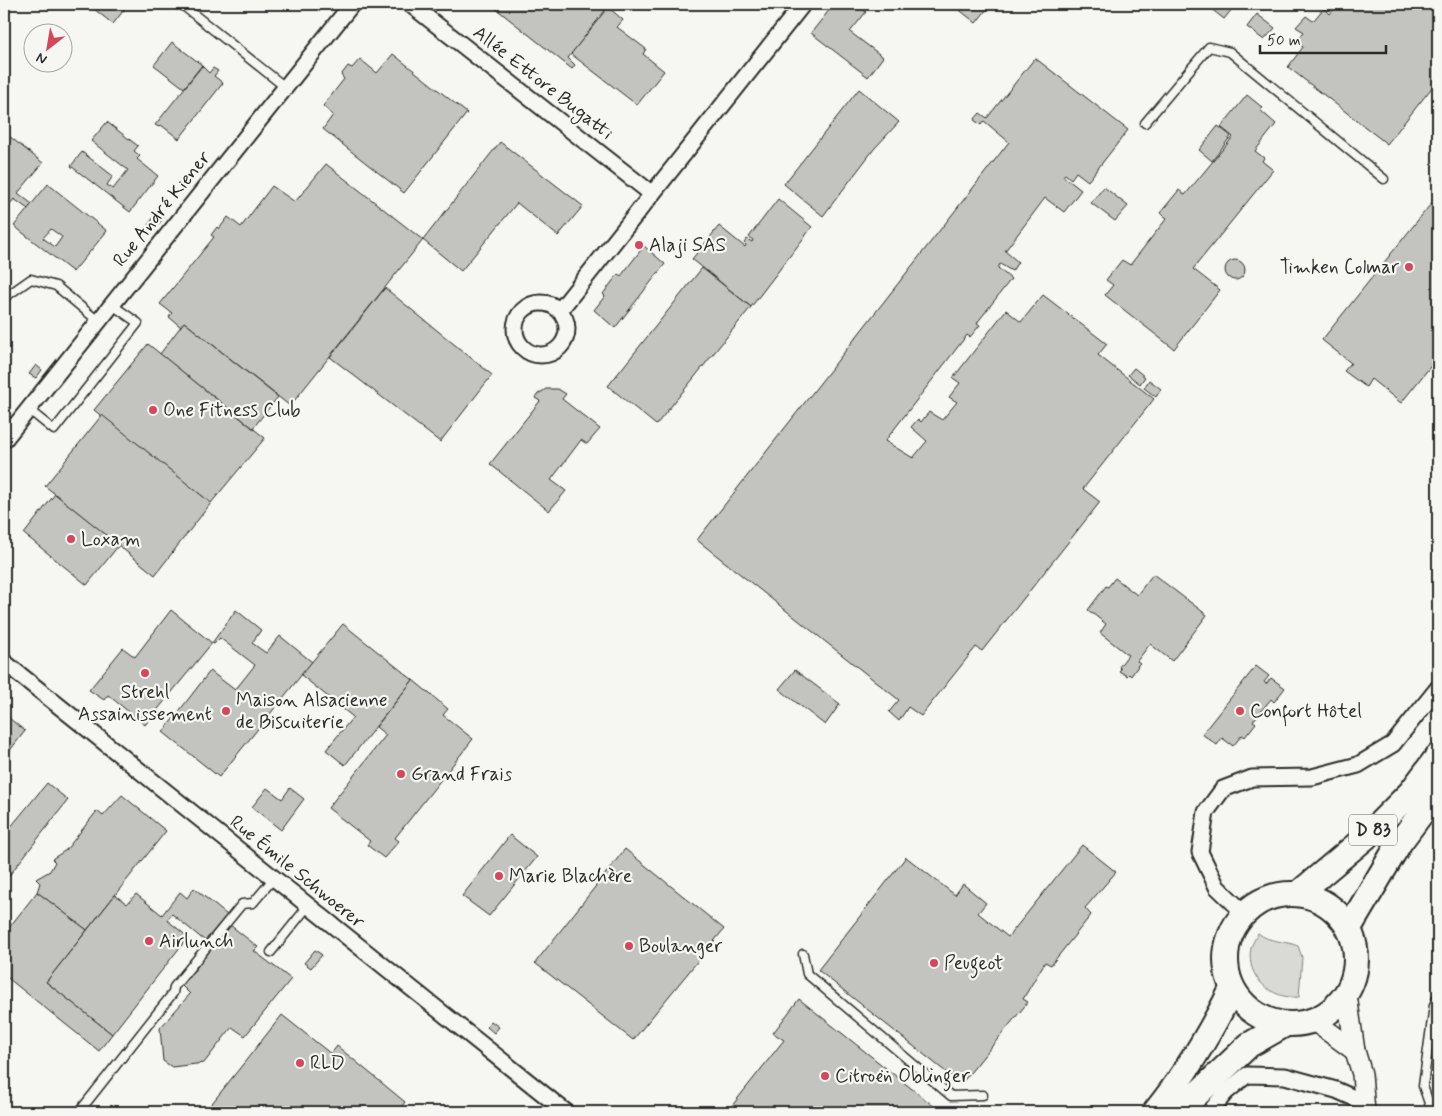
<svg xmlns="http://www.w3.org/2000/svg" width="1442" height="1116" viewBox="0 0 1442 1116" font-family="Mynerve,sans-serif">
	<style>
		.green { fill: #d9d9d5; stroke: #828280 }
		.building { fill: #c3c3c0; stroke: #2b2b2b; fill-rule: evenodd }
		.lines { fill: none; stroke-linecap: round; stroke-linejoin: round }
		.service-casing { stroke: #2b2b2b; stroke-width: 11 }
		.minor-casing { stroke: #2b2b2b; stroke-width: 19 }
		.tertiary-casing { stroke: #2b2b2b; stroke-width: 22 }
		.primary-casing { stroke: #2b2b2b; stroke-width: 28 }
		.service { stroke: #f6f6f2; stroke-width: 8 }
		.minor { stroke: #f6f6f2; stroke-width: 15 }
		.tertiary { stroke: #f6f6f2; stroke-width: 19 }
		.primary { stroke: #f6f6f2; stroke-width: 24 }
		.poi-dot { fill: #d1495b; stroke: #f6f6f2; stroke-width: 2 }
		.labels { text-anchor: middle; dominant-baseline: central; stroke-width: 4.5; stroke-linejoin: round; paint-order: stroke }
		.shield { fill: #f6f6f2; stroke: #686867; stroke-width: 1 }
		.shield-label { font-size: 18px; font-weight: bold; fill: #2b2b2b }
		.street-label { font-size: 19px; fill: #2b2b2b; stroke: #f6f6f2 }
		.poi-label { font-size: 19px; fill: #2b2b2b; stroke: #f6f6f2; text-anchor: start }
	</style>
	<rect width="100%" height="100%" fill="#f6f6f2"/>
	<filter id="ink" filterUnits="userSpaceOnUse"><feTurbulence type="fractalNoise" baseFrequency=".02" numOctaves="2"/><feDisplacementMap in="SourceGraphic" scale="10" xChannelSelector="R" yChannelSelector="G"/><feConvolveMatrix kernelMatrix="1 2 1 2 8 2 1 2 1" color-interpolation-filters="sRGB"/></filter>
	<g filter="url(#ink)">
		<!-- green -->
		<path class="green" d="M1258,933c12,10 26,7 40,13l4,11 -3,40c-27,3 -54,-20 -48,-49 1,-5 5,-10 7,-15z"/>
		<!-- building -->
		<g class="building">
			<path d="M90,4h34l3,2 -14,18 -24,-19z"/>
			<path d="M490,4h119l-3,3h2l-40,51 7,7 -3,4z"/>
			<path d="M834,4h22l10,8 -16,20 33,25 -15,20 -57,-44z"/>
			<path d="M952,4h39l-15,19z"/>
			<path d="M1205,4h31l-12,15z"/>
			<path d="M1338,4h100v76l-51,64 -99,-77 15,-20 -7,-6 8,-9 -8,-5 10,-11 7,5 11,-13 6,6z"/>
			<path d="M608,7l15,13 -6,7 29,22 -3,5 21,17 -27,34 -66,-51z"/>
			<path d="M1257,14l18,14 -11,12 -17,-13z"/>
			<path d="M172,42l30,23 -18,23 -30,-23z"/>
			<path d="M393,54l74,59 -63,80 -81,-64 10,-14 -10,-9 21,-27 -3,-4 7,-9 4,2 8,-9 17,14z"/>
			<path d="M1035,58l93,72 -40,51 -12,-9 -5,7 -6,-5 -2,2 18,14 -17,22 -19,-14 -40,53 13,11 -6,9 -12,-7 -2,4 13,11 -34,44 3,2 -10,12 -3,-2 -82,106 28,17 14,-17 -16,-14 7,-8 3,3 8,-10 13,8 15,-18 -8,-5 11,-14 -7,-5 53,-68 15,12 22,-27 64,49 -9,11 56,44 -71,90 17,13 -118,149 -6,-4 -55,69 -13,-9 -9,14 -10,-9 10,-12 -202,-160 312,-398 -25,-21 -3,4 -7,-5 6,-7 7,5z"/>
			<path d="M202,66l7,7 4,-5 5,3 -4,5 9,7 -44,56 -18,-14 -2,2 -4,-2z"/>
			<path d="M859,89l40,33 -25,27 -51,67 -39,-32z"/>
			<path d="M1247,95l16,13 -3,2 16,14 -21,27 9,7 -2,3 11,9 -80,99 27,21 -46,59 -69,-54 8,-10 -7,-5 16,-20 8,5 37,-47 -7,-5 19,-23 6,5 48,-58 -12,-10z"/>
			<path d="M107,122l31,24 -4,5 6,5 -3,3 21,17 -28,36 -59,-46 11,-14 31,24 -6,9 6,4 15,-19 -37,-29z"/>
			<path d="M1218,126l13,10 -19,25 -13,-11z"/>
			<path d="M4,132l39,31 -25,30 14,11 -4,5 -14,-10 -10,13z"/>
			<path d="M500,142l83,64 -25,30 -41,-33 -56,68 -38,-31z"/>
			<path d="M326,164l97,76 -133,166 -106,-84 -3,5 -12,-10 3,-4 -12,-9 54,-67 -3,-2 6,-8 2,2 9,-12 13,10 31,-41 23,16z"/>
			<path d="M48,184l59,47 -34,41 -59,-46zM51,229l11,8 -7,10 -12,-9z"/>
			<path d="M1104,187l24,19 -13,15 -24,-18z"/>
			<path d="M1438,195v162l-37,46 -30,-24 -5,8 -22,-16 7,-8 -29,-23z"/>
			<path d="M778,199l34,28 -61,80 -59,-48 27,-33 26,21 1,-2 -2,-2 3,-4 5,3 1,-2 -4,-3z"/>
			<path d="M157,213l7,4 -9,12 -7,-4z"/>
			<path d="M644,246l21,18 -50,64 -21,-18 11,-14 -2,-2 15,-20 3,2z"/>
			<circle cx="1235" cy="270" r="10"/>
			<path d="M702,268l49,39 -95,118 -48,-39z"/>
			<path d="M385,288l107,87 -52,67 -110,-85z"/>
			<path d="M184,322l94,75 -25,31 -93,-74z"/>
			<path d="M148,344l117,94 -54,65 -117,-93z"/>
			<path d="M36,365l6,5 -6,8 -7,-4z"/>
			<path d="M1134,368l11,9 -5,7 -12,-9z"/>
			<path d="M1149,380l12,9 -5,8 -12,-9z"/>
			<path d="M546,389h12l8,5 -4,5 38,30 -13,15 -6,-4 -30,40 15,11 -17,20 -59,-47 50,-63 -5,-3 3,-4z"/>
			<path d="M102,415l109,88 -56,72 -110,-89z"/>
			<path d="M55,494l64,51 -32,40 -63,-51z"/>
			<path d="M1153,574l54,41 -35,46 -22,-17 -13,17 3,2 -3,3h1l-7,10 -2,-2 -2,2 -8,-5 2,-2 -2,-2 9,-12 -28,-22 6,-9 -18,-14 18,-24 2,1 7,-9 22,17z"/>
			<path d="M171,610l41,33 -67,82 -37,-30 -4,5 -15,-10 34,-42 12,9z"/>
			<path d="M236,610l25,20 -9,13 14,10 14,-17 32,26 -93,115 -56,-45 47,-61 25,19 20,-25 -35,-27 -6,6 -2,-1z"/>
			<path d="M343,624l70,56 -68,85 -19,-15 27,-33 -52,-42z"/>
			<path d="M1256,666l13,10 -5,6 2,2 5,-6 14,10 -11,14 -3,-3 -18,22 3,2 -11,14 -3,-2 -9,11 -11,-8 -5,7 -15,-11z"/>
			<path d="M795,670l45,34 -15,21 -46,-36z"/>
			<path d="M413,680l35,29 -5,6 30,24 -78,99 4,3 -15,17 -17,-13 3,-4 -42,-33 58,-73 -10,-8z"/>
			<path d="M4,714l21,17 -21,27z"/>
			<path d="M47,783l21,17 -64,82v-57l5,4z"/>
			<path d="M267,788l15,11 8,-11 14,11 -23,31 -29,-23z"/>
			<path d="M122,795l44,36 -79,99 -50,-38 3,-9 -4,-4 14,-8 5,-9 -3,-3 14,-9 31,-39 6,5z"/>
			<path d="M510,835l27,22 -48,59 -27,-20z"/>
			<path d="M1082,845l34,27 -31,36 6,7 -40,50 -6,-3 -22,37 5,3 -67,82 -143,-114 88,-113 49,38 8,-11 23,19 -8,10 30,24z"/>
			<path d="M625,849l99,80 -91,111 -98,-77z"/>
			<path d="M194,888l33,27 -22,26 -33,-27 -5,6 21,17 -76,97 -66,-52 69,-87 12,9 9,-10 26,21 18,-23 7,6z"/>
			<path d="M37,892l50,38 -41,52 66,52 -13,17 -95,-76v-41z"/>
			<path d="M230,925l28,22 -4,4 37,28 -46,57 -13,-9 -28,36 -32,4 -9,-6 -3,-33 30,-34 -8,-8z"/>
			<path d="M315,950l7,5 -11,13 -7,-5z"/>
			<path d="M799,999l142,113h-214l57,-72 -11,-7z"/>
			<path d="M282,1015l49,39 6,-8 68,56 -8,10h-192z"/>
			<path d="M491,1021l8,6 -5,6 -7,-6z"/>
		</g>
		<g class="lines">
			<defs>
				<g id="service">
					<path d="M181,4l104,83"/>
					<path d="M1145,123l64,-76 21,5 154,127"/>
					<path d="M4,298l27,-19 25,7 42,35"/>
					<path d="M28,409l26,21 84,-107 -27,-19"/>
					<path d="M271,952l37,-46"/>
					<path d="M803,954l4,20 144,122 32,-1"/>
					<path d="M79,1112l94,-119 1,-6 68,-83 11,-1 21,-25"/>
					<path d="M1432,1112l-9,-26 11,-81 4,-9"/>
				</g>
				<g id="minor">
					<path d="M410,4l242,190"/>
					<circle cx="541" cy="329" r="26"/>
					<path d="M560,310l243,-306"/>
					<path d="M4,440l348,-436"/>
					<path d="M4,662l562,450"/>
					<path d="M1244,913l-27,-26 -17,-35 6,-40 17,-23 29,-11 60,-1 46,-12 35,-21 45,-56"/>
					<path d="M1210,1112l15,-19 22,-18 38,1 51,14 27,12"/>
				</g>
				<g id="tertiary">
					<path d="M1347,995l8,56 7,23 3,38"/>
					<path d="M1314,1021l41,30"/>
				</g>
				<g id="primary">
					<circle cx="1291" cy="959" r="65"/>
					<path d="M1298,894l68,-57 45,-45 27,-36"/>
					<path d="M1349,928l51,-86 38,-51"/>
					<path d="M1155,1112c31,-38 55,-79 77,-123"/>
					<path d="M1182,1112l10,-13 57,-54 35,-20"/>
				</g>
			</defs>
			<!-- service casing -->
			<use href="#service" class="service-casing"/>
			<!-- minor casing -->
			<use href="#minor" class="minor-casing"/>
			<!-- tertiary casing -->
			<use href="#tertiary" class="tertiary-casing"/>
			<!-- primary casing -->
			<use href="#primary" class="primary-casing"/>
			<!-- service -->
			<use href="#service" class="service"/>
			<!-- minor -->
			<use href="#minor" class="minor"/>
			<!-- tertiary -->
			<use href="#tertiary" class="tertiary"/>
			<!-- primary -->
			<use href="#primary" class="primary"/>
		</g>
	</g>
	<!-- markers -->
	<g class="poi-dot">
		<circle cx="639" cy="245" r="5"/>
		<circle cx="1409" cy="267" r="5"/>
		<circle cx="153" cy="410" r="5"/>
		<circle cx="71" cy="539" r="5"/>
		<circle cx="145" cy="673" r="5"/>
		<circle cx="226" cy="711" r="5"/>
		<circle cx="1240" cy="711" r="5"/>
		<circle cx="401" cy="774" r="5"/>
		<circle cx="499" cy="876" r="5"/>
		<circle cx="149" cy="941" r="5"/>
		<circle cx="629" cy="946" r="5"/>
		<circle cx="934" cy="963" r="5"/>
		<circle cx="300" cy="1063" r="5"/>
		<circle cx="825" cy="1076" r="5"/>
	</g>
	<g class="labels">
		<!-- shield labels -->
		<rect class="shield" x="1349" y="814.5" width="48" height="31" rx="4"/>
		<g class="shield-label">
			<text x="1373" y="830">D 83</text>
		</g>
		<!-- street labels -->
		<g class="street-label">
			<text transform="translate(543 83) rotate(38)">Allée Ettore Bugatti</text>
			<text transform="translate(162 209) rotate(-51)">Rue André Kiener</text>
			<text transform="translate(297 872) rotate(39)">Rue Émile Schwoerer</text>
		</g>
		<!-- poi labels -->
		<g class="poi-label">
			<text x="649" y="245">Alaji SAS</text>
			<text x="1399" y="267" text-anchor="end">Timken Colmar</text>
			<text x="163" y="410">One Fitness Club</text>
			<text x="81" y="539">Loxam</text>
			<text x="145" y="692" text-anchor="middle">Strehl<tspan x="145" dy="22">Assainissement</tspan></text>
			<text x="236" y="700">Maison Alsacienne<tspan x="236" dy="22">de Biscuiterie</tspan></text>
			<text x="1250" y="711">Confort Hôtel</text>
			<text x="411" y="774">Grand Frais</text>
			<text x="509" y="876">Marie Blachère</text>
			<text x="159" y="941">Airlunch</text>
			<text x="639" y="946">Boulanger</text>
			<text x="944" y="963">Peugeot</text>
			<text x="310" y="1063">RLD</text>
			<text x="835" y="1076">Citroën Oblinger</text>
		</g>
	</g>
	<!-- margin -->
	<rect width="1442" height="1116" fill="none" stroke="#f6f6f2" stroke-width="20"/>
	<rect x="10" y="10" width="1422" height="1096" fill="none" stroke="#2b2b2b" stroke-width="2" filter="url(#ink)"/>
	<!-- north arrow -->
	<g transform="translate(48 48) rotate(211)"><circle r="24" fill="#f6f6f2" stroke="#a5a5a2"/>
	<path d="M0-4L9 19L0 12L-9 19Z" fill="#d1495b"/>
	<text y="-8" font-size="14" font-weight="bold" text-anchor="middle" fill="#2b2b2b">N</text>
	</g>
	<!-- scale -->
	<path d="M1260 45v8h126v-8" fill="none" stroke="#2b2b2b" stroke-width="2.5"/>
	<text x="1267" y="45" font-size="15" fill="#2b2b2b" stroke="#f6f6f2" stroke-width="4" paint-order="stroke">50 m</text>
</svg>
